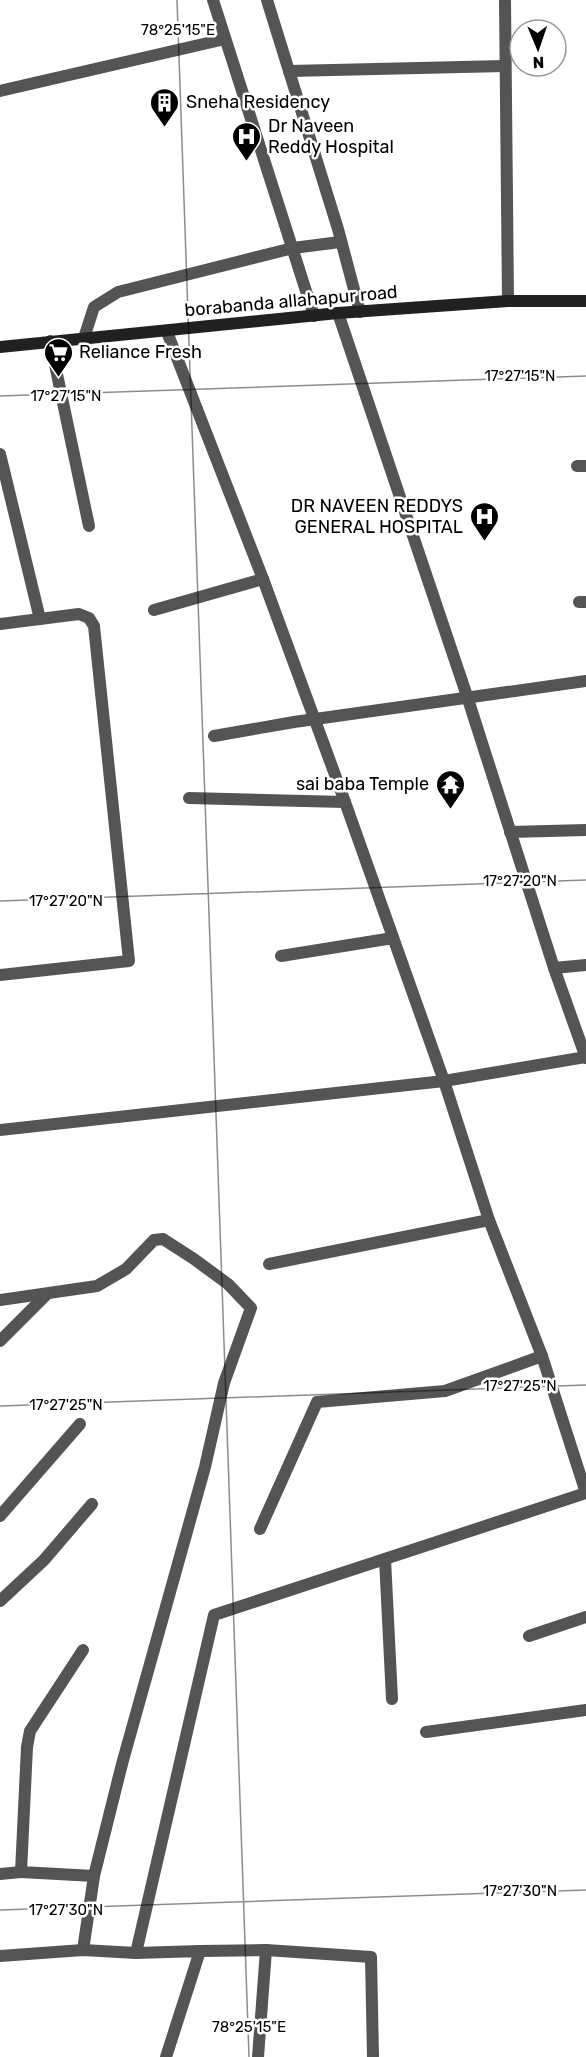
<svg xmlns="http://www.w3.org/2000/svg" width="586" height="2057" viewBox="0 0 586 2057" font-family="Rubik,sans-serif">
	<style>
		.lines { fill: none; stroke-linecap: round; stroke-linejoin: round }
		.minor { stroke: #545454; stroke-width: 12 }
		.tertiary { stroke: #545454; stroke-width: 12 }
		.secondary { stroke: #212121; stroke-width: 12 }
		.ticks { fill: none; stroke: #000; stroke-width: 1.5; stroke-opacity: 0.45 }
		.labels { text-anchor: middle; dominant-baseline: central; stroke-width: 5; stroke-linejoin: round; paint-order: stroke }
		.poi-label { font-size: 18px; fill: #000; stroke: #fff; text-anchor: start }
		.street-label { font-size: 18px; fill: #000; stroke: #fff }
		.ticks-label { font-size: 15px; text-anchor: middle; fill: #000; stroke: #fff; stroke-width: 5; stroke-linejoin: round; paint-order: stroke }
	</style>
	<rect width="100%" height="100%" fill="#fff"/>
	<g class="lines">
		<!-- minor -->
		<g class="minor">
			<path d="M505,0l3,301"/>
			<path d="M289,71l216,-5"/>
			<path d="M0,91l225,-52"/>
			<path d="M338,313l129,383 87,272 32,90"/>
			<path d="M167,332l96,247 82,223 99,279 45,139 53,136 44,137"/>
			<path d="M84,338l10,-31 24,-15 175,-44 47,-6"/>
			<path d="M50,341l39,185"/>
			<path d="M0,454l40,165"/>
			<path d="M577,466h9"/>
			<path d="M579,602h7"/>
			<path d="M154,610l109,-31"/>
			<path d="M0,624l79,-10 10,4 5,8 35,335 -129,14"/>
			<path d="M214,736l80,-14 292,-41"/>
			<path d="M189,798l156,4"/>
			<path d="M510,832l76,-2"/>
			<path d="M281,956l112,-18"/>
			<path d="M554,968l32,-3"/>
			<path d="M0,1130l444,-49 142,-24"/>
			<path d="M269,1264l220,-44"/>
			<path d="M0,1300l97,-14 29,-17 28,-29 9,-1 31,20 34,25 23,24 -27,75 -19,84 -83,297 -28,112 -11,74"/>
			<path d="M0,1341l47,-47"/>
			<path d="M0,1516l80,-92"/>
			<path d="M260,1529l57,-127 128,-11 97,-35"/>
			<path d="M385,1559l7,140"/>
			<path d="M0,1601l44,-41 48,-56"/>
			<path d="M529,1636l57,-19"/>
			<path d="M83,1650l-53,81 -3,16 -6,125 73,4"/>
			<path d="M426,1732l160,-22"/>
			<path d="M0,1874l21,-2"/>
			<path d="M200,1951l66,-1 105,7 2,100"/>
			<path d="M136,1953l78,-338 372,-122"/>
			<path d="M0,1956l83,-6 53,3 64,-2 -34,106"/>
			<path d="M258,2057l8,-107"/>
		</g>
		<!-- tertiary -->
		<g class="tertiary">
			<path d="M213,0l101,316"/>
			<path d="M267,0l71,229 22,83"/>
		</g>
		<!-- secondary -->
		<path class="secondary" d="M0,347l338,-34 170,-12h78"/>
	</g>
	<!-- ticks -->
	<path class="ticks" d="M177,0l72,2057M0,396l586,-20M0,901l586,-21M0,1406l586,-21M0,1910l586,-20"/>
	<!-- icons -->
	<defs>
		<symbol id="building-pin" viewBox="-11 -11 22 30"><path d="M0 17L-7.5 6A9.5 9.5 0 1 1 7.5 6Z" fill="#000" stroke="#fff"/><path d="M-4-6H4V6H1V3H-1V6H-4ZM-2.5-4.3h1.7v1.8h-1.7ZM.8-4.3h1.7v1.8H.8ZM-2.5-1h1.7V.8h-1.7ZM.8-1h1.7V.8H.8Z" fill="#fff"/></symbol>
		<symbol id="hospital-pin" viewBox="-11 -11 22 30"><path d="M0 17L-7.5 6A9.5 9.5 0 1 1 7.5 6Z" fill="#000" stroke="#fff"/><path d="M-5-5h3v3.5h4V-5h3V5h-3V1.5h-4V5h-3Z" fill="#fff"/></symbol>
		<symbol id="supermarket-pin" viewBox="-11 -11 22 30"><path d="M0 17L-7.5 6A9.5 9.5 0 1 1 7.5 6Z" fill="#000" stroke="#fff"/><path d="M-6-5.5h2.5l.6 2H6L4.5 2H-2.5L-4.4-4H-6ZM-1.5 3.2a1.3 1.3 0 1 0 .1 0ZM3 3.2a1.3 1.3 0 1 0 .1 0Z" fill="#fff"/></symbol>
		<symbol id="temple-pin" viewBox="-11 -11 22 30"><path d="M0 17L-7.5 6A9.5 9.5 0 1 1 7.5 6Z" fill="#000" stroke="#fff"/><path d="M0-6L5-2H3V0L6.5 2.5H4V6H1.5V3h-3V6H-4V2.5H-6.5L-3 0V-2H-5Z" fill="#fff"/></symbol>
	</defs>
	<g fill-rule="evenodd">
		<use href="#building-pin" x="148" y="86" width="33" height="45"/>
		<use href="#hospital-pin" x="230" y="120" width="33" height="45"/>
		<use href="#supermarket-pin" x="42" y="336" width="33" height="45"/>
		<use href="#hospital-pin" x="468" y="500" width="33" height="45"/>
		<use href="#temple-pin" x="434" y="768" width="33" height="45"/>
	</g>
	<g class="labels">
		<!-- poi labels -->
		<g class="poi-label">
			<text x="186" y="102">Sneha Residency</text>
			<text x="268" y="126">Dr Naveen<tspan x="268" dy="21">Reddy Hospital</tspan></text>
			<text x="79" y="352">Reliance Fresh</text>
			<text x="463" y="506" text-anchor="end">DR NAVEEN REDDYS<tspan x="463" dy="21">GENERAL HOSPITAL</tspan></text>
			<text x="429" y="784" text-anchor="end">sai baba Temple</text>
		</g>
		<!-- street labels -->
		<g class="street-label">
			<text transform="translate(291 301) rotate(-5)">borabanda allahapur road</text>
		</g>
	</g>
	<g class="ticks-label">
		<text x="178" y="35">78°25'15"E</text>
		<text x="520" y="381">17°27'15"N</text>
		<text x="66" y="401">17°27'15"N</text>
		<text x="520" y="886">17°27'20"N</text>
		<text x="66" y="906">17°27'20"N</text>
		<text x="520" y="1391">17°27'25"N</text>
		<text x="66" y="1410">17°27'25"N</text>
		<text x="520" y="1896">17°27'30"N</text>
		<text x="66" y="1915">17°27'30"N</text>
		<text x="249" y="2032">78°25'15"E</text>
	</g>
	<!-- north arrow -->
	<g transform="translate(538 48) rotate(178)"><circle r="28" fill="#ffffff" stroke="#999999" stroke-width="1.5"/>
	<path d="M0-4.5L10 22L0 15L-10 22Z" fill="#000000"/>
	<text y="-9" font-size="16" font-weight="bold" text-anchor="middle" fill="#000000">N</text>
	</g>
</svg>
